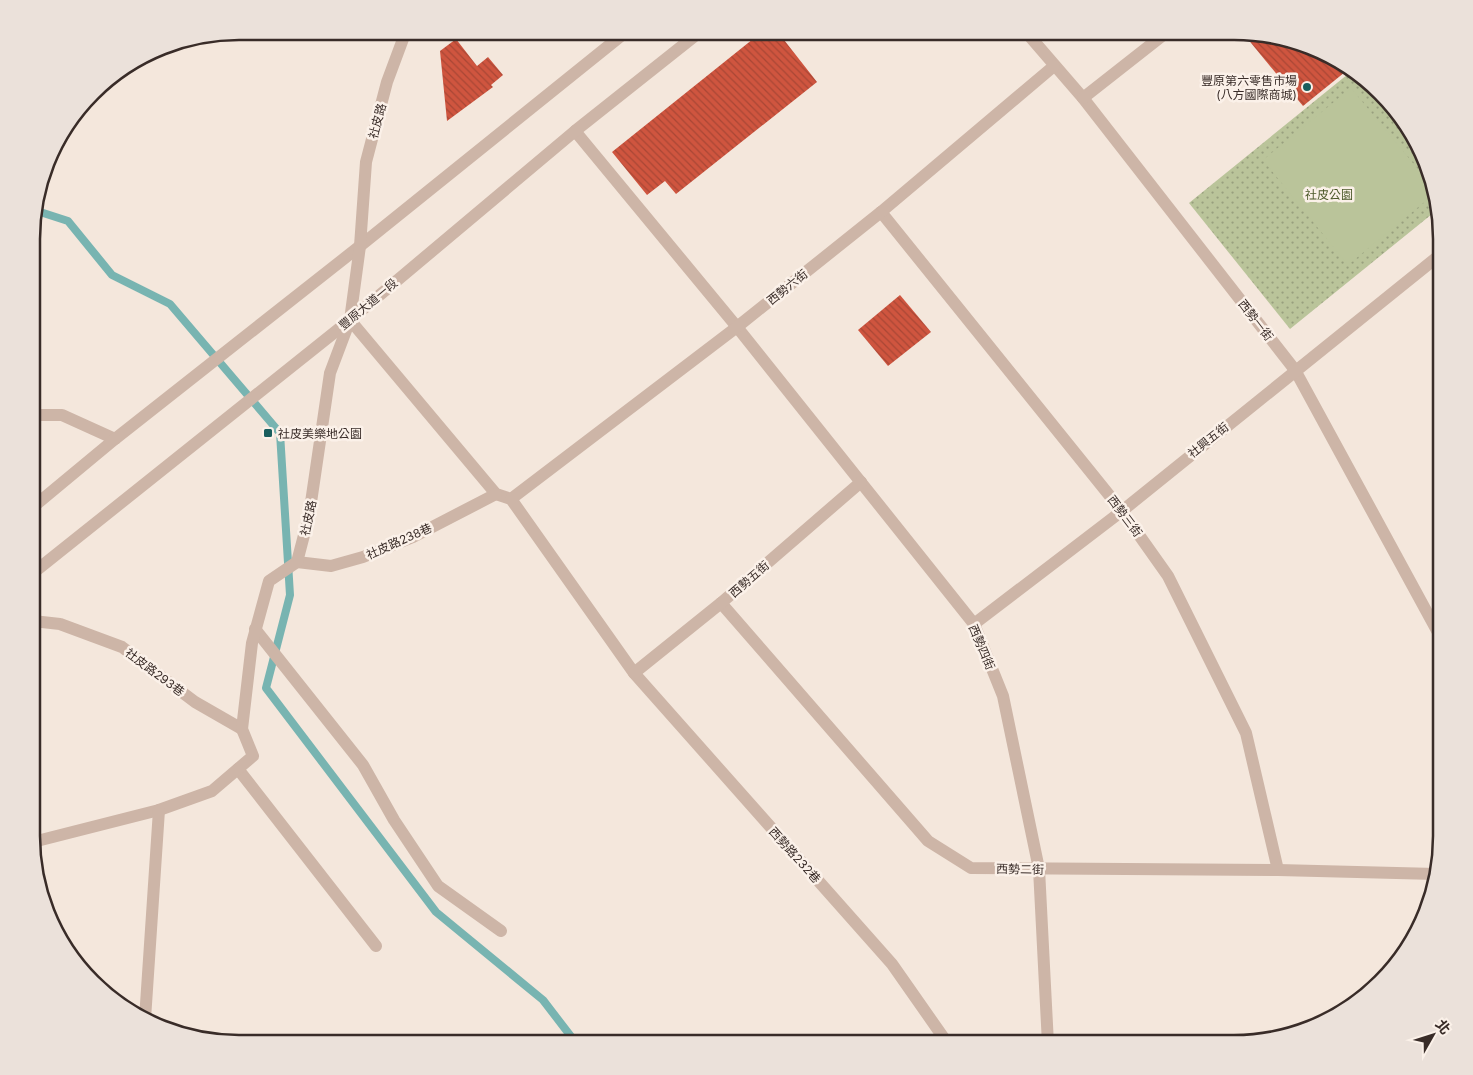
<svg xmlns="http://www.w3.org/2000/svg" width="1473" height="1075" viewBox="0 0 1473 1075" font-family="Inter,'Noto Sans TC',sans-serif">
	<style>
		.park { fill: url(#park-dots) }
		.garden { fill: #bac49a }
		.lines { fill: none; stroke-linecap: round; stroke-linejoin: round }
		.stream { stroke: #78b4b1; stroke-width: 8 }
		.building { fill: url(#building-back-hatch) }
		.minor { stroke: #cdb5a7; stroke-width: 12 }
		.poi-dot { fill: #1a5e5d; stroke: #fbf1e9; stroke-width: 2 }
		.labels { text-anchor: middle; dominant-baseline: central; stroke-width: 5; stroke-linejoin: round; paint-order: stroke }
		.poi-label { font-size: 12px; fill: #392c28; stroke: #fbf1e9; text-anchor: end }
		.street-label { font-size: 12px; fill: #392c28; stroke: #fbf1e9 }
		.park-label { font-size: 12px; fill: #4c592a; stroke: #fbf1e9 }
		.rim { fill: none; stroke: #392c28; stroke-width: 2.5 }
	</style>
	<defs>
		<pattern id="park-dots" width="8" height="8" patternUnits="userSpaceOnUse" patternTransform="scale(1.25)"><rect width="8" height="8" fill="#bac49a"/><path d="M2 2h.1M6 6h.1" fill="none" stroke="#989f7e" stroke-width="1.8" stroke-linecap="round"/></pattern>
		<pattern id="building-back-hatch" width="6" height="6" patternUnits="userSpaceOnUse" patternTransform="scale(1.25)"><rect width="6" height="6" fill="#cf553f"/><path d="M-1 5l2 2M0 0l6 6M5-1l2 2" fill="none" stroke="#a94735"/></pattern>
	</defs>
	<rect width="100%" height="100%" fill="#f4e7dc"/>
	<!-- park -->
	<path class="park" d="M1353,70l8,4 59,73 17,63 -147,119 -101,-126z"/>
	<!-- garden -->
	<path class="garden" d="M1351,88l80,97 2,10 -85,70 -85,-105z"/>
	<g class="lines">
		<!-- stream -->
		<path class="stream" d="M34,210l34,11 44,54 58,29 110,129 10,162 -24,93 170,224 107,88 33,43"/>
	</g>
	<!-- building -->
	<g class="building">
		<path d="M763,31h14l40,51 -141,112 -11,-13 -18,14 -35,-43z"/>
		<path d="M1242,32l59,10 49,26 -47,38z"/>
		<path d="M456,39l21,27 11,-9 15,18 -12,10 2,2 -46,34 -7,-70z"/>
		<path d="M900,295l31,37 -43,34 -30,-36z"/>
	</g>
	<g class="lines">
		<!-- minor -->
		<g class="minor">
			<path d="M1026,32l57,66 212,272 146,268"/>
			<path d="M1083,98l84,-66"/>
			<path d="M575,131l162,196 237,297 29,72 36,173 9,175"/>
			<path d="M881,212l241,299 46,65 78,157 32,137"/>
			<path d="M350,320l146,174 15,5 123,174 258,291 56,80"/>
			<path d="M33,415h29l53,24"/>
			<path d="M511,499l226,-172 144,-115 173,-146"/>
			<path d="M33,507l82,-68 245,-193 267,-215"/>
			<path d="M297,562l34,4 32,-9 50,-20 83,-43"/>
			<path d="M33,573l317,-253 225,-189 126,-100"/>
			<path d="M721,603l207,238 43,27 307,2 158,4"/>
			<path d="M33,621l27,3 62,23 73,55 47,27"/>
			<path d="M974,624l148,-113 319,-257"/>
			<path d="M255,629l108,136 31,55 44,66 63,45"/>
			<path d="M634,673l87,-70 140,-121"/>
			<path d="M238,769l138,177"/>
			<path d="M33,842l126,-32 53,-19 41,-35 -11,-27 10,-86 17,-62 28,-19 12,-46 21,-143 20,-53 10,-74 6,-84 21,-80 19,-51"/>
			<path d="M145,1019l14,-209"/>
		</g>
	</g>
	<!-- markers -->
	<g class="poi-dot">
		<circle cx="1307" cy="87" r="5"/>
		<rect x="263" y="428" width="10" height="10" rx="2.5"/>
	</g>
	<g class="labels">
		<!-- poi labels -->
		<g class="poi-label">
			<text x="1297" y="80">豐原第六零售市場<tspan x="1297" dy="14">(八方國際商城)</tspan></text>
			<text x="278" y="433" text-anchor="start">社皮美樂地公園</text>
		</g>
		<!-- street labels -->
		<g class="street-label">
			<text transform="translate(377 121) rotate(-75)">社皮路</text>
			<text transform="translate(787 287) rotate(-39)">西勢六街</text>
			<text transform="translate(368 304) rotate(-40)">豐原大道一段</text>
			<text transform="translate(1256 320) rotate(52)">西勢一街</text>
			<text transform="translate(1208 440) rotate(-39)">社興五街</text>
			<text transform="translate(1125 516) rotate(53)">西勢三街</text>
			<text transform="translate(308 518) rotate(-78)">社皮路</text>
			<text transform="translate(399 541) rotate(-24)">社皮路238巷</text>
			<text transform="translate(749 579) rotate(-41)">西勢五街</text>
			<text transform="translate(982 647) rotate(67)">西勢四街</text>
			<text transform="translate(155 672) rotate(37)">社皮路293巷</text>
			<text transform="translate(795 855) rotate(48)">西勢路232巷</text>
			<text transform="translate(1020 869) rotate(1)">西勢二街</text>
		</g>
		<!-- park labels -->
		<g class="park-label">
			<text x="1329" y="194">社皮公園</text>
		</g>
	</g>
	<!-- crop -->
	<path d="M0 0H1473V1075H0ZM239 40H1234A199 199 0 0 1 1433 239V836A199 199 0 0 1 1234 1035H239A199 199 0 0 1 40 836V239A199 199 0 0 1 239 40Z" fill="#ebe1da" fill-rule="evenodd"/>
	<path class="rim" d="M239 40H1234A199 199 0 0 1 1433 239V836A199 199 0 0 1 1234 1035H239A199 199 0 0 1 40 836V239A199 199 0 0 1 239 40Z"/>
	<!-- north arrow -->
	<g transform="translate(1433 1035) rotate(51)" stroke="#fbf1e9" stroke-width="4" paint-order="stroke">
	<path d="M0-4L9 19L0 12L-9 19Z" fill="#392c28"/>
	<text y="-8" font-size="14" font-weight="bold" text-anchor="middle" fill="#392c28">北</text>
	</g>
</svg>
